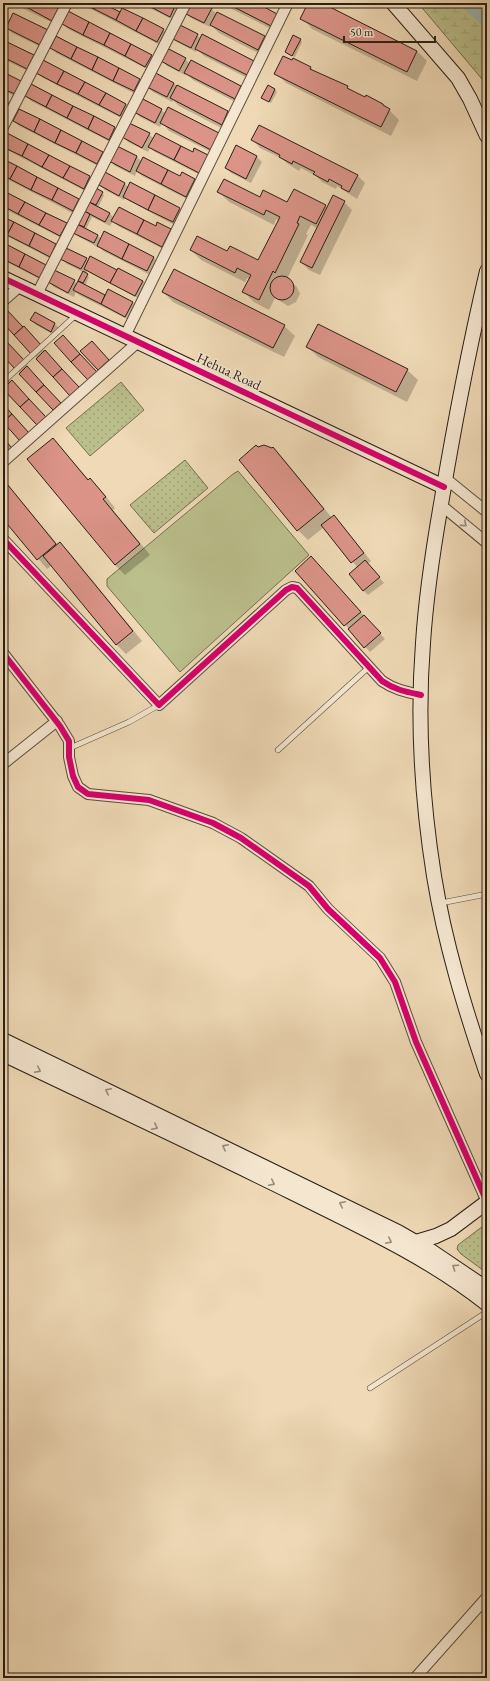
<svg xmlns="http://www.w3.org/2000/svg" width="490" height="1681" viewBox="0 0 490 1681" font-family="'EB Garamond',serif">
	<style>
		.grass { fill: url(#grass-dots); stroke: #726f50 }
		.wetland { fill: url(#wetland-marsh); stroke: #726f50 }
		.pitch { fill: #bbbf8c; stroke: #726f50 }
		.shadow { fill: #0003 }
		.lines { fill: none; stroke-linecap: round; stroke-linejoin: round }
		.river { stroke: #9abaae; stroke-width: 22 }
		.building { fill: #dc9489; stroke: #291f15 }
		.lane-casing { stroke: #5a4e3d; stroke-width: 6 }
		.street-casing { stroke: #5a4e3d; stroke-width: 12 }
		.secondary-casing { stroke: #291f15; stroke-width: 16 }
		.lane { stroke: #f5e6d0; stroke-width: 5 }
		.street { stroke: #f5e6d0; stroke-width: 10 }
		.secondary { stroke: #f5e6d0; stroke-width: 14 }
		.cycleway-casing { stroke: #f5e6d0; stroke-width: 8 }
		.cycleway { stroke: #d6006c; stroke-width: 6 }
		.oneway { stroke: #998c7c }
		.labels { text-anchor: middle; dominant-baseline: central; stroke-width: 3; stroke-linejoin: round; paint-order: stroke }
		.street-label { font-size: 14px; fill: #291f15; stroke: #f5e6d0 }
	</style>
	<defs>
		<pattern id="grass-dots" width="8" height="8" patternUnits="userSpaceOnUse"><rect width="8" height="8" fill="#bbbf8c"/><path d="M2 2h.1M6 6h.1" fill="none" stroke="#a1a478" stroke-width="1.8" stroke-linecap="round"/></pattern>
		<pattern id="wetland-marsh" width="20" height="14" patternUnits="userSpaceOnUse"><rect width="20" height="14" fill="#bbbf8c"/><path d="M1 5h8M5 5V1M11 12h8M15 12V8" fill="none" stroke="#a1a478"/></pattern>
	</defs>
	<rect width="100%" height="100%" fill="#efd9b6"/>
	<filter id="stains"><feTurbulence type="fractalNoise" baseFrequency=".005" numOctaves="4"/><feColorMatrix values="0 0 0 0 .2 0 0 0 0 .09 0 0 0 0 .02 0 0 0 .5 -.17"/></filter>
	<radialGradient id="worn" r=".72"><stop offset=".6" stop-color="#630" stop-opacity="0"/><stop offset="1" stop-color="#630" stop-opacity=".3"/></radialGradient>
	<!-- grass -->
	<g class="grass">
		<path d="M121,382l23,28 -54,46 -24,-28z"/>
		<path d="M185,460l23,28 -54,45 -24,-28z"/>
		<path d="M487,1223v50l-26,-19 -4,-5 1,-4z"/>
	</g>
	<!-- wetland -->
	<path class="wetland" d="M418,3h69v82z"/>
	<!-- pitch -->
	<path class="pitch" d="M238,471l71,84 -129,117 -73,-86v-7l126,-105z"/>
	<!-- shadow -->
	<g class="shadow">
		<path d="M20,3h29l9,5 5,5 -6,12 -33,-16z"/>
		<path d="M79,3h26l-1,2 59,25 5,5 -6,11z"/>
		<path d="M140,3h31l9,7 -5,11z"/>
		<path d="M200,3l11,6 6,5v-1l48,24 7,8 -6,12 -47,-24 -8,-8 -1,2 -19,-9 -5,-5z"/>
		<path d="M225,3h29l23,11 7,8 -5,11 -51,-26z"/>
		<path d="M309,3h11l97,48 10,10 -10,20 -105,-52 -10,-11z"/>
		<path d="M14,14l31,35 -33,-16 -5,-5z"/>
		<path d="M63,24l88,31 5,5 -5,11 -83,-42z"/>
		<path d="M197,35l4,4 2,-4 51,27 7,7 -6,13 -51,-26 -7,-7 -1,3 -19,-10 -5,-5z"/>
		<path d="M300,39l2,3 -7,15 -7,-3z"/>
		<path d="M3,41l31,15 5,5 -7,12 -29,-14z"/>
		<path d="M51,48l88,32 5,5 -5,11 -83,-43z"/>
		<path d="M185,59l5,5 1,-3 50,26 8,7 -6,12 -50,-26 -7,-7 -1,2 -18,-9 -5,-5z"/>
		<path d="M293,60l18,8 3,4 33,15 4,4 15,7 17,6 16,16 -8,16 -105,-53 -10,-10z"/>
		<path d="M43,62l83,42 5,5 -6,11 -82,-42 -5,-5z"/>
		<path d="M3,73l18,9 5,5 -6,12 -17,-9z"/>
		<path d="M155,74l73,38 7,8 -6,12 -50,-26 -6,-6 -1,2 -19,-10 -5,-5z"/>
		<path d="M275,90l2,2 -6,11 -8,-5z"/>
		<path d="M26,96l88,32 6,5 -6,11 -83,-43z"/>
		<path d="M161,110l5,4 53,20 7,8 -7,14 -50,-25 -7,-8 -2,4 -20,-10 -5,-5z"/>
		<path d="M14,121l88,31 5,6 -5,10 -83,-42z"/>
		<path d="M7,134l83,43 5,5 -6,11 -82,-43 -4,-3v-4z"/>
		<path d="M149,134l5,5 39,14 14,3 5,5 -8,16 -49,-25 -5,-4 -2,4 -20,-10 -5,-5z"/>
		<path d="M253,140l104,35 8,8 -8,16 -20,-13 -1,3 -14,-7 -6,-6 -15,-8 -2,3 -11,-7 -7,-6 -21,-10z"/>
		<path d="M118,147l19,10 5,5 38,15 14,3 5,5 -8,16 -49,-25 -5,-5 -2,5 -20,-10 -5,-5z"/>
		<path d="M236,147l21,10 5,5 -11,21 -20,-10 -5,-5z"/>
		<path d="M3,161l76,39 5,5 -6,11 -75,-39z"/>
		<path d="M106,174l19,10 3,3 51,22 5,5 -6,13 -49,-26 -4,-3 -1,2 -19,-10 -5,-5z"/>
		<path d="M96,190l8,5 -6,13 11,5 5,5 56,12 5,5 -8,16 -49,-25 -5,-5 -3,5 -18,-9 -6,12 11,6 4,4 4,-6 49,25 5,5 -7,13 -49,-25 -4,-4v1l-20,-11 -5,-5z"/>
		<path d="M3,192l63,32 5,5 -6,11 -62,-32z"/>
		<path d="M219,192l69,11 37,3 3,2 16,-6 8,8 -32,65 -11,-5 -8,-8 16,-34 -6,-3 -5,9 2,1 -21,44 10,8 3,7 -4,8 -8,4 -13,-8 -6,12 -15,-8 -10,-10 6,-13 -3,-1 -2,4 -44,-22 -10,-10 36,2 32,9 20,-40 -3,-2 -2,6 -45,-23z"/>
		<path d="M3,218l53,27 5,5 -6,11 -52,-27z"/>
		<path d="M3,244l43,22 5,5 -6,11 -42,-22z"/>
		<path d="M62,259h24l3,2 54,20 5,5 -7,14 -54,-29 -1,3 3,3 -4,9 20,10 27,6 5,5 -6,14 -52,-26 -3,-3 -2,5 -20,-10 -5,-5 25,-1 3,3h5l-3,-3 4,-9 -16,-8z"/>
		<path d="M163,292l121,34 11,10 -11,21 -111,-55z"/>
		<path d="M6,310l78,83 -8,7 -73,-78v-9z"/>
		<path d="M31,320l24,4 5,5 -4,7 -20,-11z"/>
		<path d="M3,339l25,27 -1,1 38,42 -6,6 -56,-60z"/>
		<path d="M97,347l16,18 -10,9 -4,-5z"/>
		<path d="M308,347l99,23 11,10 -11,22 -89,-45z"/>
		<path d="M3,372l8,9 39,42 -12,2 -35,-38z"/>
		<path d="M3,392l5,6 -5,5z"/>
		<path d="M53,439l36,41 1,-1 10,10 15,19 -2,2 37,45 -25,20 -10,-10z"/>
		<path d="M258,448h15l10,10 49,60 9,6 30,37 -4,3 17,19 -16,12 -5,-5 -5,-22 -34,-41 -16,13 -10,-10 -58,-70z"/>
		<path d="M3,479l55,66 2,-2 10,10 72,88 -16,13 -10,-10 -64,-79 -5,4 -44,-52z"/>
		<path d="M311,557l74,82 -15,13 -74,-81z"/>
	</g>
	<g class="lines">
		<!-- river -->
		<path class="river" d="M474,3l13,12"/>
	</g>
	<!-- building -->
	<g class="building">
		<path d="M19,3h32l8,4 -7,14z"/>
		<path d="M82,3h16l-4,6z"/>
		<path d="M98,3h4l18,9 -4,8 -22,-11z"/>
		<path d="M150,3h23l3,1 -6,13 -21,-11z"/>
		<path d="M189,3h13l10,5 -8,15 -20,-10z"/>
		<path d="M226,3h31l20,11 -6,12z"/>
		<path d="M308,3h14l95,48 -10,21 -107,-53z"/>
		<path d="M122,8l21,10 -7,13 -20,-11z"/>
		<path d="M68,11l21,11 -6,13 -21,-11z"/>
		<path d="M217,12l48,24 -7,14 -48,-25z"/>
		<path d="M13,13l35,17 -8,15 -34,-17z"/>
		<path d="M143,18l21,11 -7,13 -21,-11z"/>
		<path d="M89,22l21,11 -6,12 -21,-10z"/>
		<path d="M178,24l20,10 -7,14 -20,-10z"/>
		<path d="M110,33l21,11 -6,12 -21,-11z"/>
		<path d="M202,34l52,27 -7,14 -52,-26z"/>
		<path d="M293,35l8,4 -9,17 -7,-4z"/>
		<path d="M56,36l21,11 -6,12 -21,-11z"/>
		<path d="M3,40l31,15 -7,14 -24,-12z"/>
		<path d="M131,44l21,11 -7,12 -20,-11z"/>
		<path d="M77,47l21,10 -6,13 -21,-11z"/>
		<path d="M167,48l19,10 -7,13 -18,-10z"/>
		<path d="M283,56l9,4 1,-2 18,9 -1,2 38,17 -1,2 18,9 1,-2 17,9v1l7,4 -9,18 -107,-53z"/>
		<path d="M98,57l21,11 -6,13 -21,-11z"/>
		<path d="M43,60l21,11 -7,13 -21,-11z"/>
		<path d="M191,60l50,26 -6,13 -51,-26z"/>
		<path d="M119,68l21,11 -6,12 -21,-10z"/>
		<path d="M64,71l21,11 -7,12 -21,-10z"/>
		<path d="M3,72l18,9 -6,13 -12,-5z"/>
		<path d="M154,72l20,11 -7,14 -20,-10z"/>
		<path d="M85,82l21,11 -7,12 -21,-11z"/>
		<path d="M31,84l21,11 -6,12 -21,-11z"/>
		<path d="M177,85l51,26 -6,14 -52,-27z"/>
		<path d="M268,85l7,4 -6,13 -8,-4z"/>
		<path d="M106,93l20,11 -6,12 -21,-11z"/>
		<path d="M52,95l21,11 -6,12 -21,-11z"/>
		<path d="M141,98l21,11 -7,14 -21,-11z"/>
		<path d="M3,100l7,4 -7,13z"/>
		<path d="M73,106l21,10 -6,13 -21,-11z"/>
		<path d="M168,107l51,26 -8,17 -51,-27z"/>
		<path d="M19,109l21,10 -6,13 -21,-11z"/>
		<path d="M94,116l21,11 -6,13 -21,-11z"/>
		<path d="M40,119l21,11 -6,13 -21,-11z"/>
		<path d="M129,123l21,10 -8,15 -20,-11z"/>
		<path d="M259,125l99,50 -9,17 -8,-4 1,-2 -13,-7 -1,3 -15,-8 2,-2 -22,-11 -1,3 -13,-7 1,-2 -29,-15z"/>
		<path d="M61,130l21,11 -6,12 -21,-10z"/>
		<path d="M7,133l21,11 -6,12 -19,-9v-6z"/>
		<path d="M156,133l25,13 -7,14 -26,-13z"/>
		<path d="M82,141l21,11 -6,12 -21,-11z"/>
		<path d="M28,144l21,11 -7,12 -20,-11z"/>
		<path d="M236,145l21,11 -11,23 -21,-11z"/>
		<path d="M117,146l20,10 -7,16 -21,-11z"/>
		<path d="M181,146l12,6 1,-4 14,7 -9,18 -25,-13z"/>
		<path d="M49,155l21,11 -7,12 -21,-11z"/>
		<path d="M143,157l25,13 -7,14 -25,-13z"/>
		<path d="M3,159l14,7 -7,13 -7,-4z"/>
		<path d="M17,166l20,11 -6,13 -21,-11z"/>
		<path d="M70,166l20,10 -6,13 -21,-11z"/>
		<path d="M168,170l12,6 2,-4 13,7 -9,18 -25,-13z"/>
		<path d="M105,172l20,11 -6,13 -20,-11z"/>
		<path d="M37,177l21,11 -6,12 -21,-10z"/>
		<path d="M224,179l36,18 3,-7 24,12 7,-13 32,16 -10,19 -16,-8 -3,7 2,1 -24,49 -2,-2 -14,29 -17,-8 9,-17 -14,-7 -2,5 -45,-23 7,-14 30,15 3,-5 28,14 22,-43 -14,-7 -2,5 -47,-23z"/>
		<path d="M130,182l25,13 -7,15 -25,-13z"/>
		<path d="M58,188l21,11 -6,12 -21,-11z"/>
		<path d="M96,188l7,4 -7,13 -7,-3z"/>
		<path d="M4,191l21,11 -7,12 -15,-8z"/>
		<path d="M155,195l25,13 -7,14 -25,-12z"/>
		<path d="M333,195l12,6 -33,67 -12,-6z"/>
		<path d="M25,202l21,11 -7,12 -21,-11z"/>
		<path d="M89,202l21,11 -5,9 -21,-11z"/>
		<path d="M119,207l25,13 -7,14 -26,-13z"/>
		<path d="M84,211l6,3 -6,13 -7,-3z"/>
		<path d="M46,213l21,10 -7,13 -21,-11z"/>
		<path d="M3,217l11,5 -7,13 -4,-2z"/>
		<path d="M144,220l12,6 1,-4 14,7 -9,18 -25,-13z"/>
		<path d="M14,222l21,11 -6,13 -22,-11z"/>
		<path d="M77,224l21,11 -4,8 -21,-10z"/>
		<path d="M104,231l25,13 -7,15 -25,-13z"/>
		<path d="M35,233l21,11 -6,13 -21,-11z"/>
		<path d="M4,243l21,11 -6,13 -16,-8z"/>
		<path d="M129,244l25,13 -7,14 -25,-12z"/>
		<path d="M66,248l21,10 -6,11 -21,-10z"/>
		<path d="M25,254l21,11 -6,13 -21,-11z"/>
		<path d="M90,256l27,14 -7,13 -26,-14z"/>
		<path d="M118,268l25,13 -8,15 -25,-13z"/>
		<path d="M174,269l111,56 -12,23 -111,-56z"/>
		<path d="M54,270l21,10 -7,13 -20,-11z"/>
		<path d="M83,271l5,3 -5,9 -5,-2z"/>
		<circle cx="282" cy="288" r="12"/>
		<path d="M78,281l27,14 -4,9 -28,-14z"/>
		<path d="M108,289l25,13 -8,15 -24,-13z"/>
		<path d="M6,309l17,18 -9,8 -11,-12v-11z"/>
		<path d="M35,312l20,11 -4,9 -21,-12z"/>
		<path d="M318,324l90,45 -12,23 -90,-45z"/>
		<path d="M24,326l17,19 -10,9 -17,-19z"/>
		<path d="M63,335l17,19 -9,8 -17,-19z"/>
		<path d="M92,341l17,19 -11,10 -18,-19z"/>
		<path d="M7,342l17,18 -9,9 -12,-13v-10z"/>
		<path d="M45,350l17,19 -9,8 -17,-18z"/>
		<path d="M80,354l17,18 -9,8 -17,-18z"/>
		<path d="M27,366l17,19 -8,7 -17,-18z"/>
		<path d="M62,369l17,18 -9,9 -17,-19z"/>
		<path d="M12,380l17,19 -9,8 -17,-18z"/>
		<path d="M44,385l17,18 -8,7 -17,-18z"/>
		<path d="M29,399l17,18 -9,8 -17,-18z"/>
		<path d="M3,404l9,10 -9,8z"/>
		<path d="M12,414l17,19 -9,8 -17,-19z"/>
		<path d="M3,438l9,10 -9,9z"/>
		<path d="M53,438l35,42 2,-2 16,19 -3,2 37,45 -25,21 -88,-106z"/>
		<path d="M256,445l2,2 6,-2 8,3 1,-1 51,62 -27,22 -58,-71z"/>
		<path d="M3,479l53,65 -19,16 -34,-41z"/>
		<path d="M334,515l30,38 -13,10 -30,-38z"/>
		<path d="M60,542l73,89 -17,14 -73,-89z"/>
		<path d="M311,556l50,56 -17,14 -49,-55z"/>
		<path d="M365,560l15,17 -17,14 -14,-17z"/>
		<path d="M364,615l17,18 -17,15 -16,-19z"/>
	</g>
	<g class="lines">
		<defs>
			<g id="lane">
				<path d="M3,382l73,-67"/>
				<path d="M70,748l59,-26 30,-17"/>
				<path d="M278,750l91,-83"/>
				<path d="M441,903l46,-9"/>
				<path d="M370,1388l117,-76"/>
			</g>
			<g id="street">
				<path d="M3,127l64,-124"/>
				<path d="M37,294l149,-291"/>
				<path d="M3,301l17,-15"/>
				<path d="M125,336l163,-333"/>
				<path d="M3,462l135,-120"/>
				<path d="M445,478l42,34"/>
				<path d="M441,505l46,38"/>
				<path d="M3,539l156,166 127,-115 6,-3 5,1 85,93c13,9 25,11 39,14"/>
				<path d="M3,653l57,73 9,15v16l4,19 5,11 10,7 61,6 64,23 28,15 68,48 19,23 52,49 15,24 21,60 71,160"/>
				<path d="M3,764l54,-43"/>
				<path d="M415,1678l72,-81"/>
			</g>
			<g id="secondary">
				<path d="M393,3l65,75 12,21 17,37"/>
				<path d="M487,271c-18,77 -33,155 -46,233 -8,46 -15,92 -18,139 -6,77 -1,157 11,233 11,68 31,133 53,198"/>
				<path d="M3,278l441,209"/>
				<path d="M3,1040l395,192 33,19 56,38"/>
				<path d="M3,1054c96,46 193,91 288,138 68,34 137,65 196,112"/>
				<path d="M416,1242l20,-6 15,-7 36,-27"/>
			</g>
		</defs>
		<!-- lane casing -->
		<use href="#lane" class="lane-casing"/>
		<!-- street casing -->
		<use href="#street" class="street-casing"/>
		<!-- secondary casing -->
		<use href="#secondary" class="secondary-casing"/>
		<!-- lane -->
		<use href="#lane" class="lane"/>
		<!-- street -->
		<use href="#street" class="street"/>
		<!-- secondary -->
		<use href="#secondary" class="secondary"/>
		<defs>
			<g id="cycleway">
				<path d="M3,278l441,209"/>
				<path d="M3,539l156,166 127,-115 6,-3 5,1 85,93c13,9 25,11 39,14"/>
				<path d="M3,653l57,73 9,15v16l4,19 5,11 10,7 61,6 64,23 28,15 68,48 19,23 52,49 15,24 21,60 71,160"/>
			</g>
		</defs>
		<!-- cycleway casing -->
		<use href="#cycleway" class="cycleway-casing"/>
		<!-- cycleway -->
		<use href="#cycleway" class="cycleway"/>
	</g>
	<!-- one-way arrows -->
	<defs><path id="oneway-chevron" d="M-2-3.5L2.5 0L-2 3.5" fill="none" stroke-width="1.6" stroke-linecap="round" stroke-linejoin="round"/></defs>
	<g class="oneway">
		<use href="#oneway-chevron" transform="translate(464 524) rotate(40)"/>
		<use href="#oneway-chevron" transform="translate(38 1070) rotate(26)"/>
		<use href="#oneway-chevron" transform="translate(108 1091) rotate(-154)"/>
		<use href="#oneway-chevron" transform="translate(155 1127) rotate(26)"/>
		<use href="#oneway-chevron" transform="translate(225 1147) rotate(-154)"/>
		<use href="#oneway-chevron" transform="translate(272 1183) rotate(26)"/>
		<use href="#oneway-chevron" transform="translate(342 1204) rotate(-154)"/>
		<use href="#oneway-chevron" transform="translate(389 1241) rotate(27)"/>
		<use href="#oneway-chevron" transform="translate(455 1267) rotate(-146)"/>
	</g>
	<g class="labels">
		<!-- street labels -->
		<g class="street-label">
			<text transform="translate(229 371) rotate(25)">Hehua Road</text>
		</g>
	</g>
	<!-- margin -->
	<rect width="490" height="1681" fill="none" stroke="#efd9b6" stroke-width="16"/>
	<rect x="4" y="4" width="482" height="1673" fill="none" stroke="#291f15" stroke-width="2"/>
	<rect x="8" y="8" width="474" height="1665" fill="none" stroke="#291f15"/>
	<!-- scale -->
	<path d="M344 36v6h91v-6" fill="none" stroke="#291f15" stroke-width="2"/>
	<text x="350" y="36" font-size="12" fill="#291f15" stroke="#f5e6d0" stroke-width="3" paint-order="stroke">50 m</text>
	<rect width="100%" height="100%" filter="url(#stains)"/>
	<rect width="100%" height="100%" fill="url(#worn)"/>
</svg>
